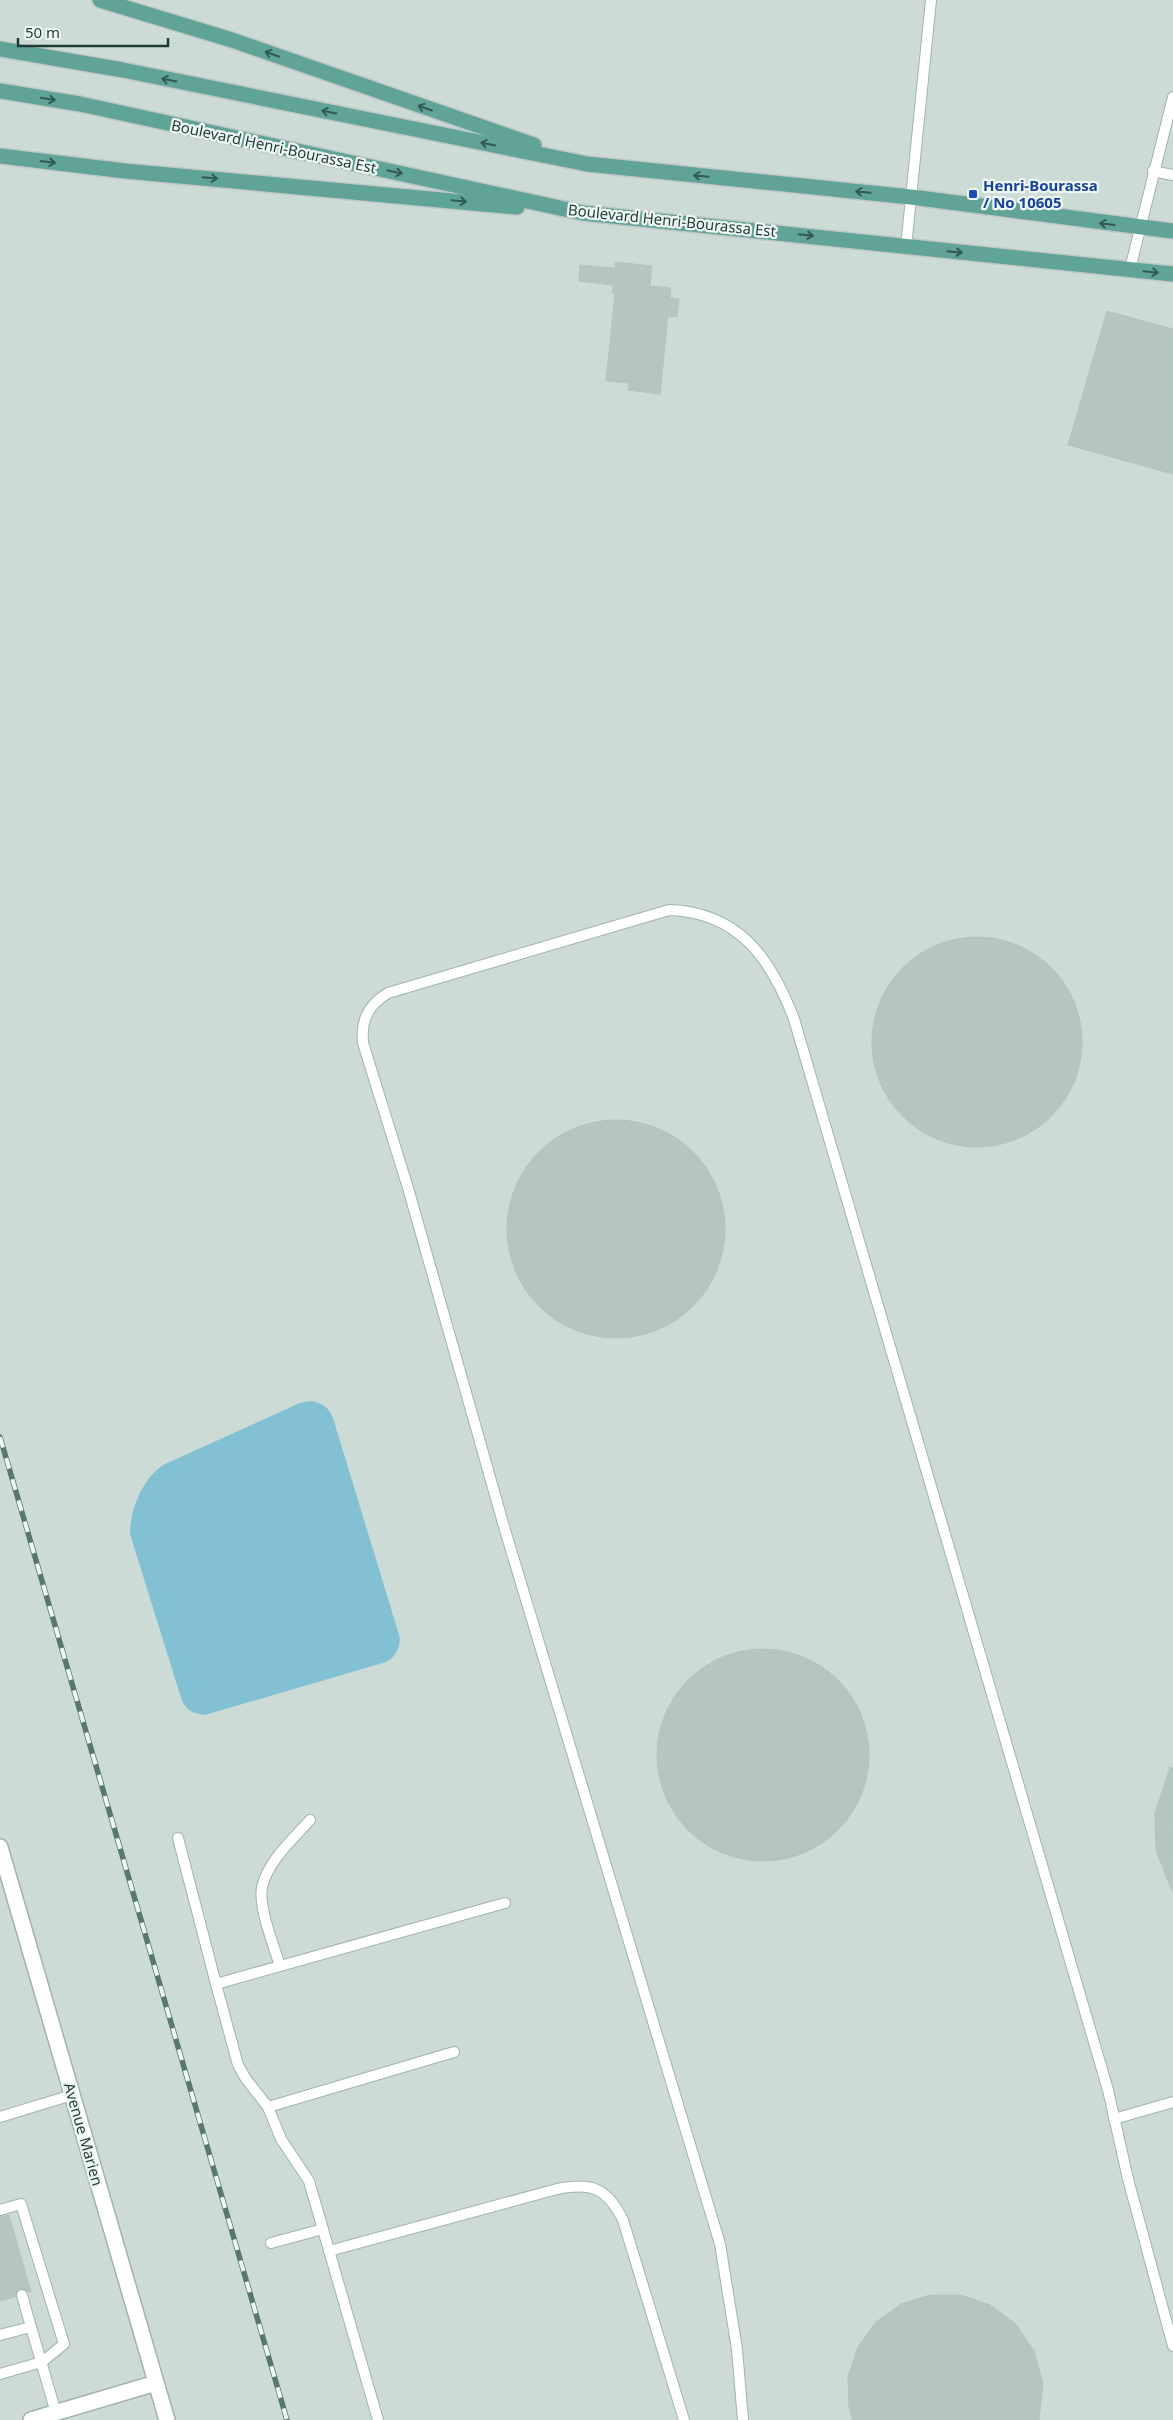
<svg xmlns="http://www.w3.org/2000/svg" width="1173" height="2420" viewBox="0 0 1173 2420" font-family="'Noto Sans',sans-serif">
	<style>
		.built { fill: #ccdbd5 }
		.water { fill: #82c1d4 }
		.building { fill: #b4c6bf; stroke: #b1c5be }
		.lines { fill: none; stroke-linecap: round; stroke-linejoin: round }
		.service-casing { stroke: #a1b3ae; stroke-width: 12 }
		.minor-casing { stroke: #a1b3ae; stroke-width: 18 }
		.tertiary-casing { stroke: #a1b3ae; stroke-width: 18 }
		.primary-casing { stroke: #c0c8c7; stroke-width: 18 }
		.service { stroke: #fff; stroke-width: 10 }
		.minor { stroke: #fff; stroke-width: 15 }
		.tertiary { stroke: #fff; stroke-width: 15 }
		.primary { stroke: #60a397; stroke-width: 15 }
		.rail-casing { stroke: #597771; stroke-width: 5.5 }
		.rail { stroke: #eff7f4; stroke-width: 4; stroke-dasharray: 11; stroke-linecap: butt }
		.oneway { stroke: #325a53 }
		.transit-dot { fill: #1a4fb4; stroke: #eff7f4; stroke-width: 2 }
		.labels { text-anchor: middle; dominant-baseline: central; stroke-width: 4.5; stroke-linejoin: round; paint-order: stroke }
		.street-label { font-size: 15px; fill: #1f3b36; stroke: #eff7f4 }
		.transit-label { font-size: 15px; font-weight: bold; fill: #164399; stroke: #eff7f4; text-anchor: start }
	</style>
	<rect width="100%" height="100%" fill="#deebe6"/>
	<!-- built -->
	<rect class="built" x="0" y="0" width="1173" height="2420"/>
	<!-- water -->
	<path class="water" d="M310,1401c13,2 18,6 23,17l67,220c-1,12 -4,18 -14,24l-181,53c-11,-1 -18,-4 -23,-14l-52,-167c0,-25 13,-57 35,-70l135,-61z"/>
	<!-- building -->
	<g class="building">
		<path d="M615,262l37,4 -2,20 21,2 -1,10 9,1 -2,18 -9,-1 -8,78 -32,-4 1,-7 -23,-2 9,-88h-3l1,-8 -34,-4 1,-16 35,3z"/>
		<path d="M1107,311l66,18v145l-105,-29z"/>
		<circle cx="977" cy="1042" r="105"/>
		<circle cx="616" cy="1229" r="109"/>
		<circle cx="763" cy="1755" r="106"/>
		<path d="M1170,1767l3,1 -1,123 -16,-41 -1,-37z"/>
		<path d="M9,2215l22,77 -11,-3 -5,8 -15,4v-84z"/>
		<path d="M930,2295h31l29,10 25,18 19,28 9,33 -4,36h-186l-4,-12 -1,-31 10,-30 18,-25 25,-18z"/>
	</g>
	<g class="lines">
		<defs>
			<g id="service">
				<path d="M1153,171l20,4"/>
				<path d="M906,247l25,-247"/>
				<path d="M1130,269l43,-172"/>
				<path d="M178,1838l38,146"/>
				<path d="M280,1966c-6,-20 -22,-59 -18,-79 6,-26 31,-48 48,-67"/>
				<path d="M454,2052l-186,55 -22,-28 -8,-14 -22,-81 289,-81"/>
				<path d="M268,2107l13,32 28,42 69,239"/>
				<path d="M0,2117l72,-22"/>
				<path d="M1114,2119l59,-17"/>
				<path d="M0,2210l21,-6 43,140 -22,18 -42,12"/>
				<path d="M271,2243l52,-14"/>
				<path d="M329,2251l228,-62c35,-7 50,-1 66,31l61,200"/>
				<path d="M22,2295l9,32"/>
				<path d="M0,2335l31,-8 25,86"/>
				<path d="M743,2420l-6,-71 -17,-105 -215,-714 -97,-342 -45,-145c-2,-23 5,-38 25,-50l281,-83c70,2 102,49 125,109l314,1071 20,89 45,167"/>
			</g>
			<path id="minor" d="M31,2420l125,-37"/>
			<path id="tertiary" d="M0,1847l167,573"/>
			<g id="primary">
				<path d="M100,0l132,40 302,105"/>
				<path d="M0,49l123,21 464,94 324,33 262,34"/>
				<path d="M0,91l80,13 503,109 590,61"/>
				<path d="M0,156l125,15 392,36"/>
			</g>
		</defs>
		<!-- service casing -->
		<use href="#service" class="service-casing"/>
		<!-- minor casing -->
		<use href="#minor" class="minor-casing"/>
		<!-- tertiary casing -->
		<use href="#tertiary" class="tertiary-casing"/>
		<!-- primary casing -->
		<use href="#primary" class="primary-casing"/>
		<!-- service -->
		<use href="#service" class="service"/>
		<!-- minor -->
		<use href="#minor" class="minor"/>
		<!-- tertiary -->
		<use href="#tertiary" class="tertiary"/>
		<!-- primary -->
		<use href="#primary" class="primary"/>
		<defs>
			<path id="rail" d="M0,1437l287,983"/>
		</defs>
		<!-- rail casing -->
		<use href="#rail" class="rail-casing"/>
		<!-- rail -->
		<use href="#rail" class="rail"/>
	</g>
	<!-- one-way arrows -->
	<defs><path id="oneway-shaft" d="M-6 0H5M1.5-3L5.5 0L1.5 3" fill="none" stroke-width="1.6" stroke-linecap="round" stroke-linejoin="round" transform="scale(1.25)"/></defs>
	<g class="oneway">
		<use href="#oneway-shaft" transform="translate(272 54) rotate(-161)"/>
		<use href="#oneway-shaft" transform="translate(169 80) rotate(-169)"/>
		<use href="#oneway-shaft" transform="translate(48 99) rotate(10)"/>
		<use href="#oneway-shaft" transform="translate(425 108) rotate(-161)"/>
		<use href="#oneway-shaft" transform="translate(329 112) rotate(-169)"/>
		<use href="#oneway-shaft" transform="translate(488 144) rotate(-169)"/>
		<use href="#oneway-shaft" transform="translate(48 162) rotate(7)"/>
		<use href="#oneway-shaft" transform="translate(395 172) rotate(12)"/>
		<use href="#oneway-shaft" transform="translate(701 176) rotate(-174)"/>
		<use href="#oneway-shaft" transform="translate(210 178) rotate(5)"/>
		<use href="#oneway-shaft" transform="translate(863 192) rotate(-174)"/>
		<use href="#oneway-shaft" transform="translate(459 201) rotate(5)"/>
		<use href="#oneway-shaft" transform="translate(1107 224) rotate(-173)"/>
		<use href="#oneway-shaft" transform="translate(806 235) rotate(6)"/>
		<use href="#oneway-shaft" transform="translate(955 252) rotate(6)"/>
		<use href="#oneway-shaft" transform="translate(1151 272) rotate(6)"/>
	</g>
	<!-- markers -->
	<rect class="transit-dot" x="968" y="189" width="10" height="10" rx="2.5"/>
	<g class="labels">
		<!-- street labels -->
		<g class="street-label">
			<text transform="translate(274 146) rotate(12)">Boulevard Henri-Bourassa Est</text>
			<text transform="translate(672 220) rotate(6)">Boulevard Henri-Bourassa Est</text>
			<text transform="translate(84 2134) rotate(74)">Avenue Marien</text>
		</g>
		<!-- transit labels -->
		<g class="transit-label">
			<text x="983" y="185">Henri-Bourassa<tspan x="983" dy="17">/ No 10605</tspan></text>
		</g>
	</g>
	<!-- scale -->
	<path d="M18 38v8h150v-8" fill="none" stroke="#1f3b36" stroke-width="2.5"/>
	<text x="25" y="38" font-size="15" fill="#1f3b36" stroke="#eff7f4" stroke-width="4" paint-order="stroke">50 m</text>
</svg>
